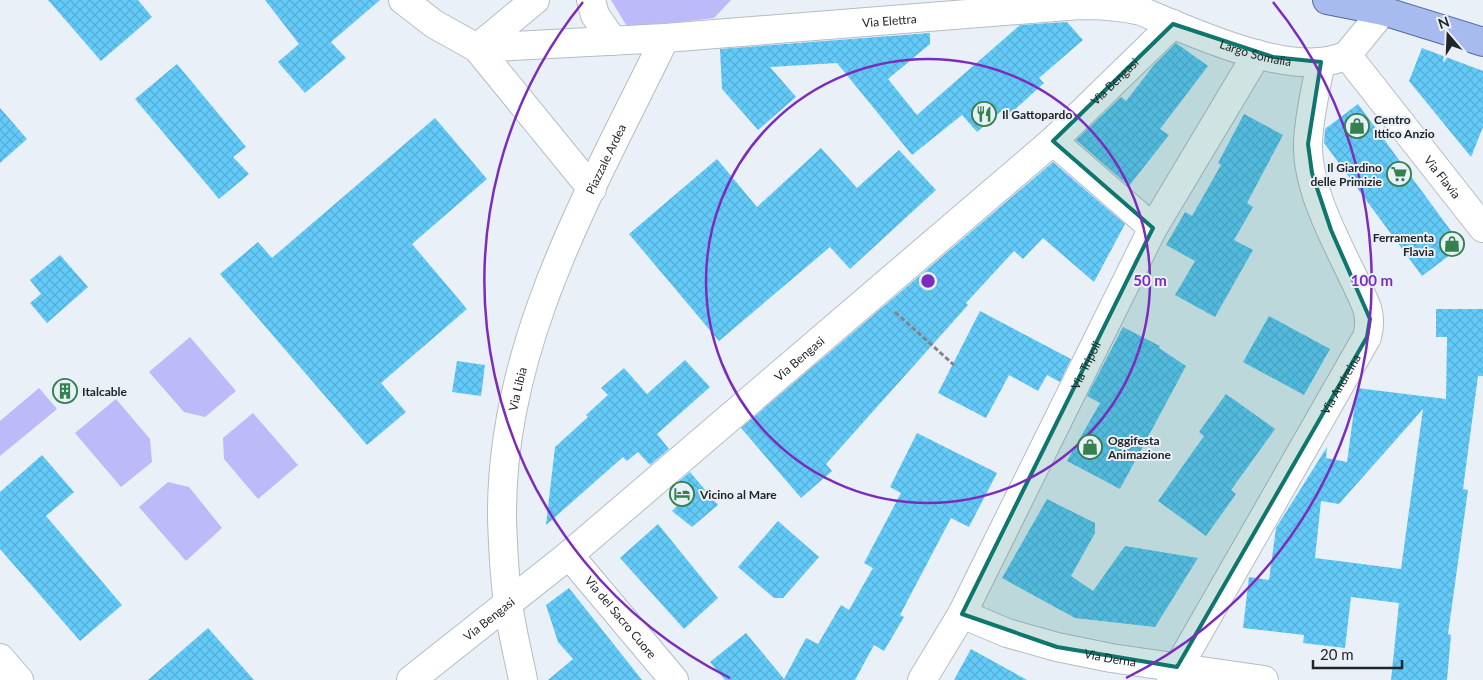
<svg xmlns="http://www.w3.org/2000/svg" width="1483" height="680" viewBox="0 0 1483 680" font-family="Lato,sans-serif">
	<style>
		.green { fill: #bdbaf9 }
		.building { fill: url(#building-cross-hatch); fill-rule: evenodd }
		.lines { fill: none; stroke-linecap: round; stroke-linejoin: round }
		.minor-casing { stroke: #b6bcc3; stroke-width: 30 }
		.secondary-casing { stroke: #b6bcc3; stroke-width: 30 }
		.primary-casing { stroke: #5369a2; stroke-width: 30 }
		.path { stroke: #80858a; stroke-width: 3; stroke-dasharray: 5 2.5; stroke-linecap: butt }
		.minor { stroke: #fff; stroke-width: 28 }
		.secondary { stroke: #fff; stroke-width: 28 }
		.primary { stroke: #a7bbef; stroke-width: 28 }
		.marked { fill: #0f766e; fill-opacity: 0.2; stroke: #0f766e; stroke-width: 4; stroke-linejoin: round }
		.ring { fill: none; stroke: #7b2cbf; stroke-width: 2.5 }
		.labels { text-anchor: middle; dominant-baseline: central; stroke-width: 4; stroke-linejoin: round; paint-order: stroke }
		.street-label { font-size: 12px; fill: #232628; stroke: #e9f0f7 }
		.poi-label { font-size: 12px; font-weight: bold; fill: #232628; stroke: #e9f0f7; text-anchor: start }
		.centre { fill: #7b2cbf; stroke: #e9f0f7; stroke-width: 2.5 }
		.ring-label { font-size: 15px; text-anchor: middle; font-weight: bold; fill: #7b2cbf; stroke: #e9f0f7; stroke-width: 4; stroke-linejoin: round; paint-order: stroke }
	</style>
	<defs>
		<pattern id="building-cross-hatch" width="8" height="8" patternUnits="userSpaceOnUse" patternTransform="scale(1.25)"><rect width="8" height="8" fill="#63cbf9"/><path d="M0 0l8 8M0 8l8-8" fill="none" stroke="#56aed5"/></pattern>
	</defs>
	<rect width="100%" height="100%" fill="#e9f0f7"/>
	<!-- green -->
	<g class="green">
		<path d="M611,0h120l-17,18 -86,10z"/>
		<path d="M190,337l46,54 -31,26 -21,-5 -35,-40z"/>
		<path d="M39,388l18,21 -57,47v-35z"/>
		<path d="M116,399l34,40 2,23 -31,25 -46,-54z"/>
		<path d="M253,413l45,52 -40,34 -34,-40 -1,-21z"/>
		<path d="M168,482l21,5 33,41 -36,33 -47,-54z"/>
	</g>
	<!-- building -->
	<g class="building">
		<path d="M48,0h90l14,17 -51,44z"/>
		<path d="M265,0h115l-49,42 15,16 -41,35 -27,-31 21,-18z"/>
		<path d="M1067,22l16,18 -44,38 5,5 -34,31 -5,-6 -28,24 -15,-17 -50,40 -75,-92 -67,4 26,30 -38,33 -36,-41 -2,-40 210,-16v11l-42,35 29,36 103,-90z"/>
		<path d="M1176,43l32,23 -48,63 9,6 -40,51 -53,-46 45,-43 5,4 28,-36z"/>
		<path d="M1422,48l61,23v56l-12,30 -62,-76z"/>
		<path d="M177,64l69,83 -13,10 16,17 -30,25 -84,-100z"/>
		<path d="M1358,104l104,142 -40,30 -98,-133 1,-14z"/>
		<path d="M0,108l27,31 -27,24z"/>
		<path d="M1244,114l39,21 -36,68 6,4 -19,33 19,10 -38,67 -40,-22 20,-34 -29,-16 19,-33 7,4 29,-51 -3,-2z"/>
		<path d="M435,118l52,61 -75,65 55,65 -86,74 25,29 -39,33 -147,-171 38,-32 14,16z"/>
		<path d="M821,148l36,40 42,-38 37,40 -86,79 -20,-22 -111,94 -90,-107 88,-75 40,48z"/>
		<path d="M1053,162l72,62 -31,58 -51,-44 -20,21 -9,-8 -48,52 2,2 -142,159 6,7 -31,27 -60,-70z"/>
		<path d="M60,255l28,32 -41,36 -17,-20 11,-9 -11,-14z"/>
		<path d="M1436,309h47v67h-5l-15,113 5,1 -20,144 3,1 -4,45h-56l8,-77 -48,-6 -6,51 -42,-5 1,-8 -61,-7 6,-51 20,3 7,-52 51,-81 -1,11 21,4 10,-74 89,11 1,-62h-11zM1423,409l-22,160 -86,-11 6,-57 18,3z"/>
		<path d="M980,311l91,48 -11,23 -13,-7 -9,16 -29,-16 -23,43 -48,-25z"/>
		<path d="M1269,316l61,33 -26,46 -61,-33z"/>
		<path d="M1123,327l37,19 -1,2 27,18 -66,123 -53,-28 33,-58 -13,-7z"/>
		<path d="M685,360l25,27 -53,47 12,15 -19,16 -12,-13 -11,9 -4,-4 -77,68 9,-78 33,-30 -2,-2 22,-20 -7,-7 23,-20 23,26z"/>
		<path d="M457,361l28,4 -4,31 -29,-4z"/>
		<path d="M1226,394l49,35 -44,61 5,4 -30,42 -48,-35 46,-65 -5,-4z"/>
		<path d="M917,433l80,40 -28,54 -18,-9 -51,97 4,2 -20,34 -10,-6 -19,35h-130l-15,-18 36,-29 38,46 22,-41 12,6 23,-39 8,5 24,-42 -9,-5 37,-70 -11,-6z"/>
		<path d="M42,455l32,37 -28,24 76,89 -42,36 -80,-92v-57z"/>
		<path d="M690,472l28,33 -26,22 -20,-16 9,-9 -11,-13z"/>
		<path d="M1047,499l48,24v10l-24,43 22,15 32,-45 73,12 -43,69 -80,-9 -73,-40z"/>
		<path d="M778,521l41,36 -36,41h-9l-36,-31z"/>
		<path d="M658,524l60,74 -34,31 -64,-71z"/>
		<path d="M569,588l73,92h-94l25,-21 -15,-17 -12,-37z"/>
		<path d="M208,628l46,52h-106z"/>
		<path d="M971,649l56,31h-73z"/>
	</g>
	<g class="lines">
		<defs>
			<g id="minor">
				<path d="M403,0l31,24 43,24 58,-48"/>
				<path d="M591,0l4,15 18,26"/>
				<path id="s1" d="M665,38l415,-33c21,0 41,1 61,6 51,21 154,70 206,44l36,-44"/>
				<path id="s2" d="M1347,55l136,173"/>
				<path d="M1053,141l100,87"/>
				<path id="s3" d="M569,555l105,125"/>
				<path id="s4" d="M962,614l45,19 50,14 54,11 153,22"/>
				<path id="s5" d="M411,680l158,-125 484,-414 120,-117"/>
				<path id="s6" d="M523,680c-5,-26 -12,-52 -15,-78 -4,-27 -5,-56 -6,-83 -2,-176 89,-328 163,-481l-188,10 115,141"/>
				<path id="s7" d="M922,680l40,-66 191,-386 104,-174"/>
				<path id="s8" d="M1171,680l196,-343c3,-11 3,-19 0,-29 -20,-50 -61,-111 -59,-166 1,-26 8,-54 13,-80"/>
			</g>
			<path id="secondary" d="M0,658l19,22"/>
			<path id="primary" d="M1327,0l56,11 100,31"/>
		</defs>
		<!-- minor casing -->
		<use href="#minor" class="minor-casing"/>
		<!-- secondary casing -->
		<use href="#secondary" class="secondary-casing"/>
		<!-- primary casing -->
		<use href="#primary" class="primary-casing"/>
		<!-- path -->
		<path class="path" d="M895,312l59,53"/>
		<!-- minor -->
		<use href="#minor" class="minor"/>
		<!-- secondary -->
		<use href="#secondary" class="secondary"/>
		<!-- primary -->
		<use href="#primary" class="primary"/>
	</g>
	<!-- marked area -->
	<path class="marked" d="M1173,24l100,33 48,5 -13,82 4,29 19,57 39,89 -3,18 -190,330 -120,-20 -95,-33 191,-386 -100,-87z"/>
	<!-- distance rings -->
	<g class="ring">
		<circle cx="928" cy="281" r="222"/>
		<path d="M730 678A444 444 0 0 1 583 2M1273 2A444 444 0 0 1 1126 678"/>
	</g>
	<!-- icons -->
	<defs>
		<symbol id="restaurant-ring" viewBox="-11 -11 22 22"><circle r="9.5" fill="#e9f0f7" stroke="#34804f" stroke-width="1.5"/><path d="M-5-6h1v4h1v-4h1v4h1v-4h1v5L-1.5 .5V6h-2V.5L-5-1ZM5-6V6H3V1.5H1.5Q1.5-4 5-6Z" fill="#34804f"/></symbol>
		<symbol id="shop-ring" viewBox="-11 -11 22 22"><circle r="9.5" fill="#e9f0f7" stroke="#34804f" stroke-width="1.5"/><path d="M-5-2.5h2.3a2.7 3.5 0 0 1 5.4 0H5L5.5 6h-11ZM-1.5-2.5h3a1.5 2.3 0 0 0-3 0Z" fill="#34804f"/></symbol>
		<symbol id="supermarket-ring" viewBox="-11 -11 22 22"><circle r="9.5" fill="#e9f0f7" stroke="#34804f" stroke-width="1.5"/><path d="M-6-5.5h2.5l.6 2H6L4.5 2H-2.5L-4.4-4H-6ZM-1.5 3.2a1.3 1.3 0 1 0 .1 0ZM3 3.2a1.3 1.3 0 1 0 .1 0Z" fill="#34804f"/></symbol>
		<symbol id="building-ring" viewBox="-11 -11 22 22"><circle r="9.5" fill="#e9f0f7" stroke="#34804f" stroke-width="1.5"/><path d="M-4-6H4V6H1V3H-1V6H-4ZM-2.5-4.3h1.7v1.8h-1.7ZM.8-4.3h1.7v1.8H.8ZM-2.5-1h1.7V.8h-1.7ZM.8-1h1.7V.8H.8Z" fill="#34804f"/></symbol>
		<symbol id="hotel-ring" viewBox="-11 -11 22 22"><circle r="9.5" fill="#e9f0f7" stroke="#34804f" stroke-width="1.5"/><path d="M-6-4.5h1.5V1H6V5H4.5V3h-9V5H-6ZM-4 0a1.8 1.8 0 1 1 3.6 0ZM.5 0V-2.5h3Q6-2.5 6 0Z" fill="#34804f"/></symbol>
	</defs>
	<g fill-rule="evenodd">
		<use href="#restaurant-ring" x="970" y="100" width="28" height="28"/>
		<use href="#shop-ring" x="1343" y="112" width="28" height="28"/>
		<use href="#supermarket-ring" x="1385" y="160" width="28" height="28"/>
		<use href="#shop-ring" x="1438" y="230" width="28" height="28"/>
		<use href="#building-ring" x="51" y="377" width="28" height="28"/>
		<use href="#shop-ring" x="1076" y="433" width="28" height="28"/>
		<use href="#hotel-ring" x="668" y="480" width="28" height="28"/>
	</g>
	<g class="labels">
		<!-- street labels -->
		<g class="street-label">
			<text stroke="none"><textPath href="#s1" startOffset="225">Via Elettra</textPath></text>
			<text stroke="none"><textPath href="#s1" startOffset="600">Largo Somalia</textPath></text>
			<text stroke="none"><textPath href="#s5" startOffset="924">Via Bengasi</textPath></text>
			<text stroke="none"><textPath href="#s6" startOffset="541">Piazzale Ardea</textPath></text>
			<text stroke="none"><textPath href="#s2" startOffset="155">Via Flavia</textPath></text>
			<text stroke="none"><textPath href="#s5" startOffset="504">Via Bengasi</textPath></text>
			<text stroke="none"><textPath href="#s7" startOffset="355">Via Tripoli</textPath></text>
			<text stroke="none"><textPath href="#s8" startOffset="341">Via Andreina</textPath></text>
			<text stroke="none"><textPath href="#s6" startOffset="294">Via Libia</textPath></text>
			<text stroke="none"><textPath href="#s3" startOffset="81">Via del Sacro Cuore</textPath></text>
			<text stroke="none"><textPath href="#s5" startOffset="99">Via Bengasi</textPath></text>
			<text stroke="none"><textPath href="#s4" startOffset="155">Via Derna</textPath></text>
		</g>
		<!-- poi labels -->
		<g class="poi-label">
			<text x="1002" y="114">Il Gattopardo</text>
			<text x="1374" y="119">Centro<tspan x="1374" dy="14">Ittico Anzio</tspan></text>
			<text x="1382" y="167" text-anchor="end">Il Giardino<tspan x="1382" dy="14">delle Primizie</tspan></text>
			<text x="1434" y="237" text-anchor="end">Ferramenta<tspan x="1434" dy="14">Flavia</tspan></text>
			<text x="82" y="391">Italcable</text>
			<text x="1108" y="440">Oggifesta<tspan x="1108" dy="14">Animazione</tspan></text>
			<text x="700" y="494">Vicino al Mare</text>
		</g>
	</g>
	<circle cx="928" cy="281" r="8" class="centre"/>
	<g class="ring-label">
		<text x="1150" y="286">50 m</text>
		<text x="1372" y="286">100 m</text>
	</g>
	<!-- north arrow -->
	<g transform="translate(1448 35) rotate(341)" stroke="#e9f0f7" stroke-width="4" paint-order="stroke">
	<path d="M0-4L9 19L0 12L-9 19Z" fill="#232628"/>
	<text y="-8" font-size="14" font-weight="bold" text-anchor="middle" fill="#232628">N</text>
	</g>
	<!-- scale -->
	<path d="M1313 660v8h89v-8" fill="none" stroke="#232628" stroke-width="2.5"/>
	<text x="1320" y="660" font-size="15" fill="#232628" stroke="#e9f0f7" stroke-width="4" paint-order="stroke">20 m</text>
</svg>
